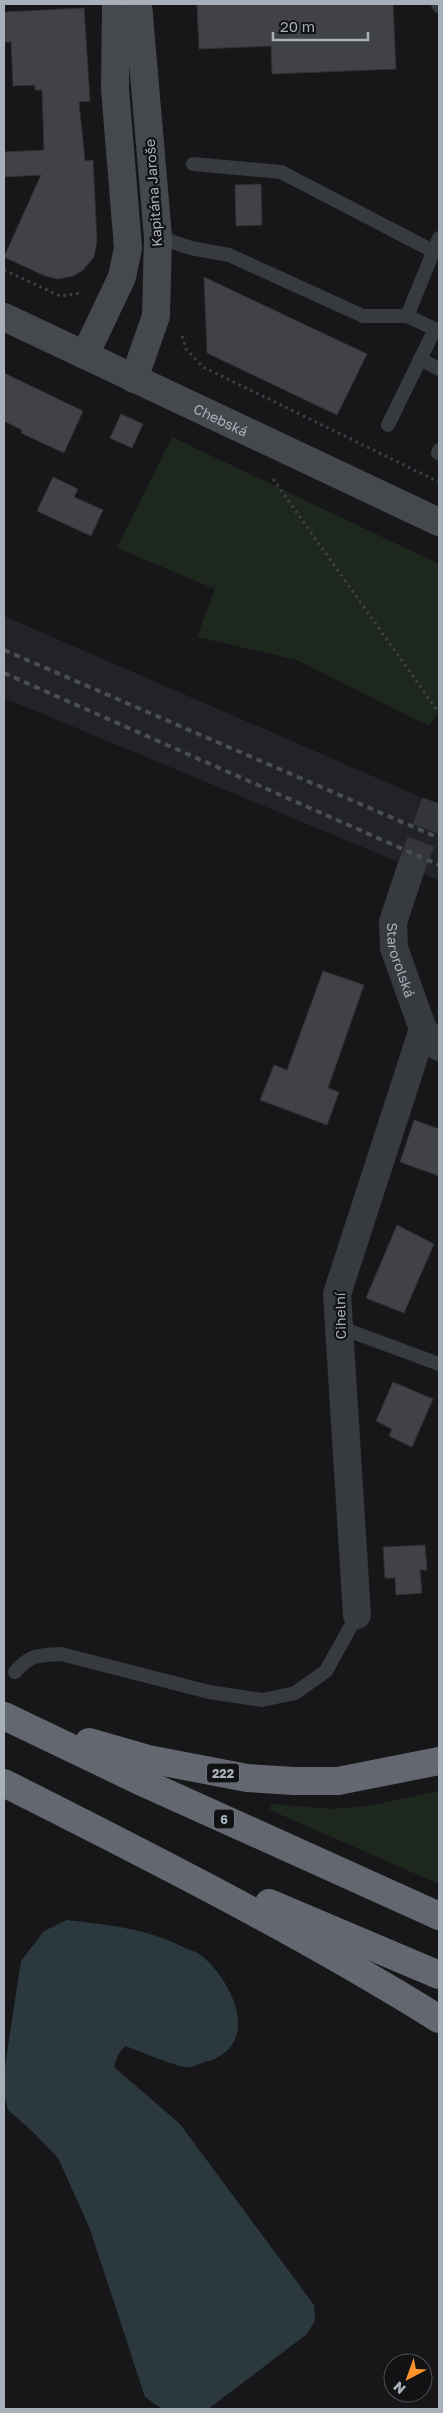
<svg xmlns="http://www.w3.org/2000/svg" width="443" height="2413" viewBox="0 0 443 2413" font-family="'Golos Text',sans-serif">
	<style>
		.built { fill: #222326 }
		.green { fill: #1e271e }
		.water { fill: #2b393e }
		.building { fill: #414246; stroke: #303135 }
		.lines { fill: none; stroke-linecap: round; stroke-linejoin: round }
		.street-tunnel { stroke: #343639; stroke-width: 28; stroke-dasharray: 28 14; stroke-linecap: butt }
		.path { stroke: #3d4145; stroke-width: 3; stroke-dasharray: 2.5 4; stroke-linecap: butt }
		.lane { stroke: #373a3e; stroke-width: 14 }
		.street { stroke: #373a3e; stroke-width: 28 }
		.secondary { stroke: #45494e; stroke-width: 28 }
		.highway { stroke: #636870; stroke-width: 28 }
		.rail { stroke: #4a4e53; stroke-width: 4; stroke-dasharray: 6 5; stroke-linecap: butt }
		.labels { text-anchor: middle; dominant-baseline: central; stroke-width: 4.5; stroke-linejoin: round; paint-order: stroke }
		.shield { fill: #121214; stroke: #7b8188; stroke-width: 1 }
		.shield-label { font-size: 12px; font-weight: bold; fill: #a8b0ba }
		.street-label { font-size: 14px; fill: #a8b0ba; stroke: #121214 }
	</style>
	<rect width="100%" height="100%" fill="#171719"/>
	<!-- built -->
	<path class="built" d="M4,616l435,189v76l-48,-22 -387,-161z"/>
	<!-- green -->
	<g class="green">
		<path d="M172,437l267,127v146l-10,16 -132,-66 -100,-23 18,-48 -98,-41z"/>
		<path d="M439,1791v93l-169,-74 1,-6 61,5 36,-3z"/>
	</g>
	<!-- water -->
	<path class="water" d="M67,1920c42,5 79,8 118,28 5,2 12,4 17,8 30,25 60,87 7,105 -7,1 -16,7 -22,6 -11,0 -49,-17 -62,-21l-7,9 -4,12 66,57 134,181 1,16 -8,13 -99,75h-46l-17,-12 -55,-168 -32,-71 -26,-27 -24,-21 -4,-17v-21l17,-111 23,-30z"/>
	<!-- building -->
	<g class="building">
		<path d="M197,4h196l3,65 -124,5 -1,-28 -72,3z"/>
		<path d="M84,8l6,93 -11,1 6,59 8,-1 4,81 -3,16 -12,14 -9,5 -15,3 -13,-3 -41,-19 37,-82 -37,2v-25l40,-2 -2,-60h-7v-5l-22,1 -2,-44h-7v-30z"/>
		<path d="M261,184l1,41 -26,1 -1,-41z"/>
		<path d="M204,277l163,77 -30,61 -130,-62z"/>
		<path d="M4,373l79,38 -19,42 -43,-20 1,-3 -18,-9z"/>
		<path d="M121,414l22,10 -11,24 -22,-10z"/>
		<path d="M53,477l25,12 -4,8 29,13 -12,26 -54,-25z"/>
		<path d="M323,971l41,14 -36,103 11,4 -12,33 -67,-25 14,-35 13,5z"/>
		<path d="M414,1120l25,9v47l-39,-14z"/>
		<path d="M397,1225l37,19 -30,69 -38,-15z"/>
		<path d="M393,1382l40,17 -21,48 -23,-11 3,-7 -16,-8z"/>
		<path d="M425,1545l2,25h-7l2,23 -26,2 -1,-17h-10l-2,-31z"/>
	</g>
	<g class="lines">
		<!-- street-tunnel -->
		<path class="street-tunnel" d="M411,868l28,-74"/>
		<!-- path -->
		<g class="path">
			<path d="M4,270l56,26 22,-3"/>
			<path d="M182,336l4,13 17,18 236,115"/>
			<path d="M273,479l166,234"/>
		</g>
		<!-- lane -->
		<g class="lane">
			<path d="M438,4l1,2"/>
			<path d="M193,164l88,8 152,79"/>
			<path d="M158,237l33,11 38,7 134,61h44l32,15"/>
			<path d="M407,316l32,-78"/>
			<path d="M420,359l19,10"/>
			<path d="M388,425l47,-96"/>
			<path d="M438,453l1,-3"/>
			<path d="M339,1327l100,37"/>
			<path d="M15,1672c15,-18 25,-17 46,-18l148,38 53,8 33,-7 31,-22 31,-56"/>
		</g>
		<!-- street -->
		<g class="street">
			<path id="s1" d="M411,868l-18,54 1,26 29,81 16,18"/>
			<path d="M357,1615l-20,-321 86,-265"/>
		</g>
		<!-- secondary -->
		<g class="secondary">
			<path id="s2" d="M4,317l435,205"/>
			<path d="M85,355l37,-78 6,-29 -13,-159 1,-85"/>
			<path d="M134,379l22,-63 2,-79 -20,-233"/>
		</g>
		<!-- highway -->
		<g class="highway">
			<path d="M4,1716l136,65 299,135"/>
			<path d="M89,1742l59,17 99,19 47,3h44l101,-20"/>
			<path d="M4,1783c147,74 295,149 435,236"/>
			<path d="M269,1903l170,72"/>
		</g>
		<!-- rail -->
		<g class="rail">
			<path d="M4,650l435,188"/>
			<path d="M4,673l435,192"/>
		</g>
	</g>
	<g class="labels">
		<!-- shield labels -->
		<g class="shield">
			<rect x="207" y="1763.5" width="32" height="19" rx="4"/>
			<rect x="214" y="1809.5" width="20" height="19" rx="4"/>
		</g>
		<g class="shield-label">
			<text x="223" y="1773">222</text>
			<text x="224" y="1819">6</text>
		</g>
		<!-- street labels -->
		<g class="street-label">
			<text transform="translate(153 193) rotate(-94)">Kapitána Jaroše</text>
			<text stroke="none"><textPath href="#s2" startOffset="240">Chebská</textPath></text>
			<text stroke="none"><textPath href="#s1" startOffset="96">Starorolská</textPath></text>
			<text transform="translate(340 1316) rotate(-91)">Cihelní</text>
		</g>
	</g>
	<!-- border -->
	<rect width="443" height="2413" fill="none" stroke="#a8b0ba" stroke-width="10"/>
	<!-- north arrow -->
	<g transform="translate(408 2378) rotate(221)"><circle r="24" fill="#121214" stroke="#4e5156"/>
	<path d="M0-4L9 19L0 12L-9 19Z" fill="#ff9329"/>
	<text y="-8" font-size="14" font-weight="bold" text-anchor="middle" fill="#a8b0ba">N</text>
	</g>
	<!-- scale -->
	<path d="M273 32v8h95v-8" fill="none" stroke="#a8b0ba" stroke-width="2.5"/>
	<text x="280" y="32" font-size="15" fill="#a8b0ba" stroke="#121214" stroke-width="4" paint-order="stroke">20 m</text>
</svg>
